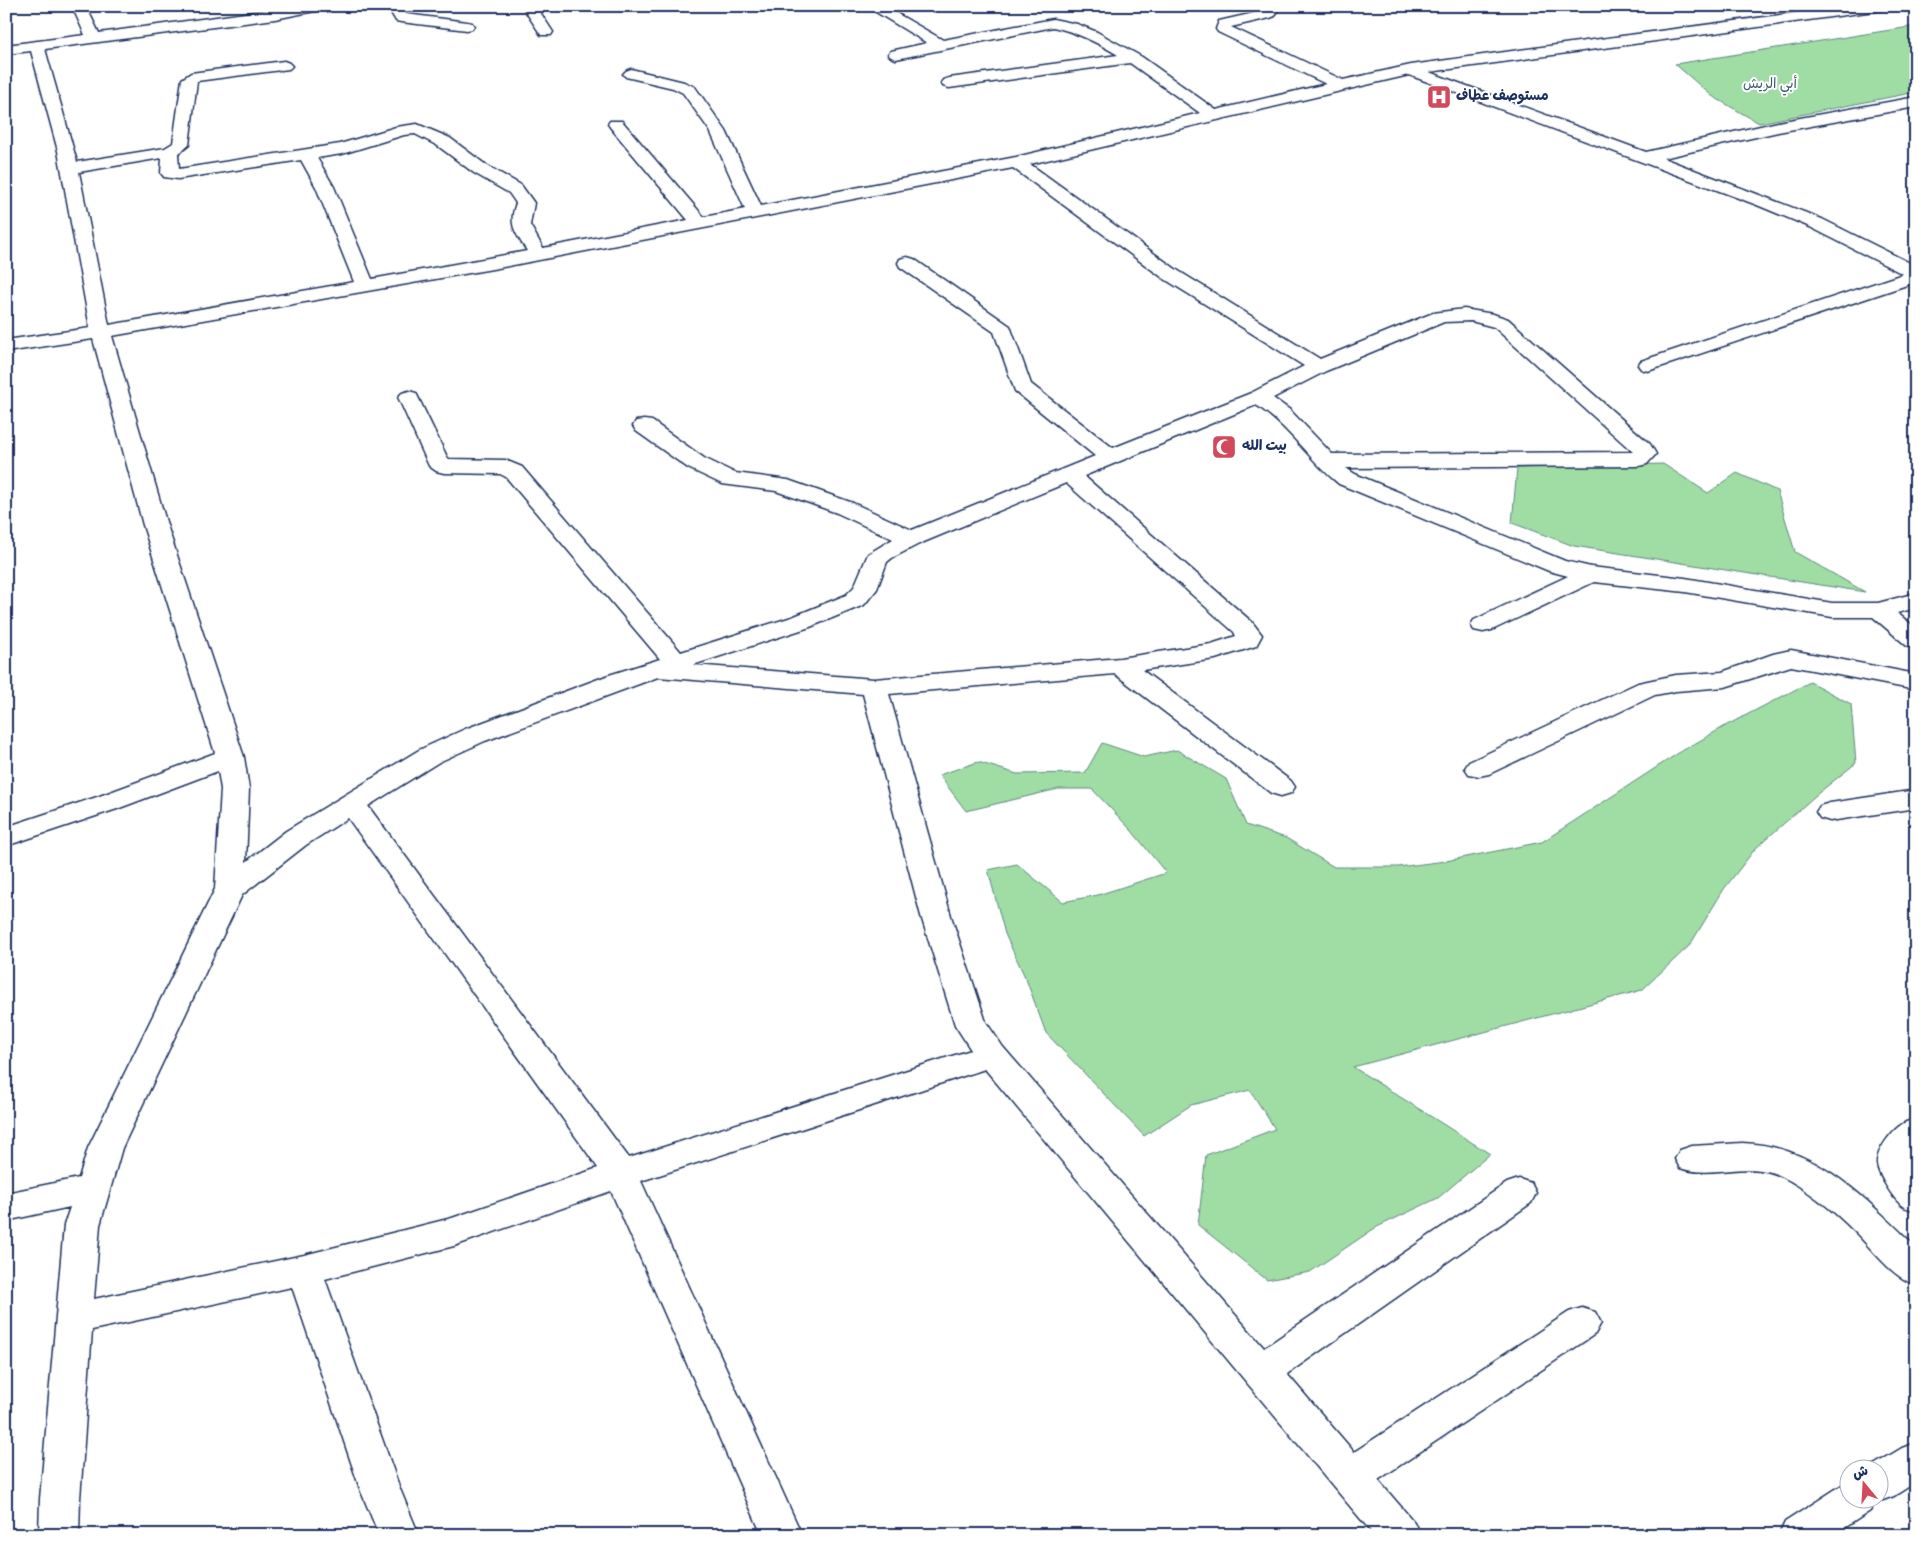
<svg xmlns="http://www.w3.org/2000/svg" width="1922" height="1541" viewBox="0 0 1922 1541" font-family="Dekko,'Playpen Sans Arabic',sans-serif">
	<style>
		.green { fill: #a0dda4; stroke: #5e8681 }
		.lines { fill: none; stroke-linecap: round; stroke-linejoin: round }
		.minor-casing { stroke: #1b2f5e; stroke-width: 3 }
		.minor { fill: #fff; fill-rule: evenodd }
		.labels { text-anchor: middle; dominant-baseline: central; stroke-width: 4; stroke-linejoin: round; paint-order: stroke }
		.far-park-label { font-size: 14px; fill: #3c5a70; stroke: #fff }
		.far-poi-label { font-size: 14px; font-weight: bold; fill: #1b2f5e; stroke: #fff; text-anchor: start }
	</style>
	<rect width="100%" height="100%" fill="#fff"/>
	<filter id="ink" filterUnits="userSpaceOnUse"><feTurbulence type="fractalNoise" baseFrequency=".02" numOctaves="2"/><feDisplacementMap in="SourceGraphic" scale="10" xChannelSelector="R" yChannelSelector="G"/><feConvolveMatrix kernelMatrix="1 2 1 2 8 2 1 2 1" color-interpolation-filters="sRGB"/></filter>
	<g filter="url(#ink)">
		<!-- green -->
		<g class="green">
			<path d="M1916,26v66l-157,31 -47,-27 -37,-32z"/>
			<path d="M1663,464l45,29 29,-20 40,18 18,61 70,40 -291,-46 -62,-23 5,-55z"/>
			<path d="M1810,682l41,22 5,59 -40,32 -61,54 -31,40 -34,56 -48,45 -289,77 137,87 -52,44 -63,30 -65,44 -43,8 -69,-55 8,-70 69,-26 -25,-39 -59,15 -47,31 -98,-103 -20,-54 -21,-45 -17,-64 29,-6 46,38 35,-7 68,-22 -34,-42 -40,-42h-34l-92,22 -27,-36 39,-13 39,12 68,-1 17,-30 42,14 33,-7 49,29 20,46 40,13 48,29h64l48,-6 96,-19 138,-90 49,-28z"/>
		</g>
		<g class="lines">
			<defs>
				<g id="minor">
					<path d="M72,6h14l13,27 198,-27h30l-2,3 -50,10 -230,30 32,113 88,-14 8,-5 9,-64 9,-6 93,-12 5,2 3,3 -3,3 -92,12 -8,64 -11,9 1,15 161,-25 56,-17 21,-3 33,14 36,27 35,20 13,18 -4,22 13,23 145,-28 -78,-93 -2,-3 2,-3h12l82,96 41,-8 -35,-78 -27,-38 -10,-5 -47,-11 -3,-3 3,-3 5,-2 53,13 11,5 31,44 35,75 255,-49 184,-44 -70,-50 -181,25 -6,-2 -2,-3 2,-3 6,-2 169,-23c-20,-12 -41,-23 -65,-28l-157,32 -5,-2 -3,-3 3,-3 36,-8 -61,-37h18l59,34 110,-21 24,5 20,8 45,25 74,53 110,-26 -108,-52 -2,-3 3,-8 44,-10 -3,-5h15l3,4 -3,6 -5,2 -39,9 112,53 68,-15 211,-29 225,-30h42l-7,4 -453,62 217,80 132,-30 138,-25v10l-138,25 -115,26 159,61 94,47v16l-268,89 -7,-2 -3,-4 3,-4 262,-87 -93,-47 -53,-22 -348,-130 -379,89 147,106 143,89 113,-46 31,-4 29,5 15,5 142,125 6,10 -9,10 -8,2 -293,2 9,6 210,87 26,6 94,11 147,25h46l38,-10v15l-19,5 19,15v21l-9,-3 -34,-29h-41l-147,-25 -91,-10 -102,48 -9,2 -9,-2 -3,-5 3,-5 94,-44 -19,-5 -210,-87c-30,-24 -50,-58 -83,-79l-172,71 168,146 10,13 -6,11 -41,13 -73,11 149,111 4,6 -4,6 -10,3 -10,-3 -156,-119 -226,20 62,222 35,106 17,25 261,301 243,-165 12,-4 12,4 5,10 -5,10 -244,171 67,78 215,-140 13,-4 13,4 6,11 -6,11 -217,146 36,42 6,13h-46l-389,-466 -344,112 161,354h-40l-151,-344 -157,55 -129,33 75,210 19,46h-40l-19,-46 -68,-202 -200,43 -12,169 -1,36h-40l1,-36 24,-274 6,-18 -64,14v-28l73,-15 9,-30 127,-259 6,-100 -3,-18 -101,38 -111,37v-19l91,-30 118,-44 -72,-228 -50,-186 -87,13v-12l84,-12 -32,-177 -27,-100 -25,3v-9l79,-10zM415,134l23,12 36,27 35,20 7,10c-8,22 -1,29 11,48l-155,28 -38,-92 -17,-29 25,-4 62,-19zM162,158l-1,15 3,4 14,2 123,-19 15,27 38,95 -245,43 -30,-153zM1013,168l150,110 141,88 -53,27 -138,55 -82,-64 -21,-58 -96,-67 -7,-2 -7,2 -2,4 2,4 94,65 21,59 80,65 -183,74 -59,-27 -65,-23 -53,-7 -31,-15 -52,-37 -8,-1 -8,1 -3,5 3,5 52,37 34,16 54,7 61,22 56,26 -25,15 -14,33 -8,8 -54,22 -111,35 -159,-185 -17,-7 -56,-1 -2,-2 -31,-64 -7,-2 -7,2 -4,4 31,69 7,5 8,2 56,1 6,3 154,182 -51,16 -144,54 -46,21 -133,81 -40,31 3,-73 -5,-32 -77,-232 -55,-189 386,-68zM1471,321l23,6 139,125 -301,2 -42,-44 -17,-12 53,-27 118,-49zM1066,483l168,149 2,4 -25,8 -91,14 -246,21 -181,-14 117,-38 54,-22 13,-16 10,-27 5,-4 27,-14zM658,677l205,17 58,222 34,109 16,25 -342,108 -261,-352 71,-44 46,-21zM348,818l250,350 -146,50 -148,37 -210,44 6,-74 22,-77 120,-253 64,-50z"/>
					<path d="M387,6h14l5,8 61,8 5,1 2,3 -2,3 -5,1 -66,-8 -5,-1z"/>
					<path d="M522,6h14l17,26 -2,3h-10z"/>
					<path d="M1791,650l125,24v16l-125,-24 -66,21 -49,4 -21,4 -166,79 -10,2 -10,-2 -4,-6 4,-6 169,-79 38,-8 46,-3 51,-18z"/>
					<path d="M1916,790v18l-86,13 -10,-3 -4,-6 4,-6 10,-3z"/>
					<path d="M1916,1119v34l-4,4 -1,7 5,9v38c-4,-2 -8,-2 -12,-4 -9,-5 -26,-32 -27,-43 -1,-14 16,-35 27,-41 4,-2 8,-3 12,-4z"/>
					<path d="M1742,1143c74,2 124,56 174,104v38c-24,-8 -42,-34 -60,-52 -22,-22 -47,-43 -75,-57 -32,-16 -69,3 -101,-8l-5,-9 5,-9 12,-4z"/>
					<path d="M1916,1443v39l-22,14 -14,5 -4,-2 -6,12 -36,24h-55l6,-13 57,-37 8,-3v16h30v-30h-11l33,-20z"/>
				</g>
			</defs>
			<!-- minor casing -->
			<use href="#minor" class="minor-casing"/>
			<!-- minor -->
			<use href="#minor" class="minor"/>
		</g>
	</g>
	<!-- icons -->
	<defs>
		<symbol id="hospital-square" viewBox="-11 -11 22 22"><rect x="-9" y="-9" width="18" height="18" rx="4" fill="#d1495b" stroke="#fff"/><path d="M-5-5h3v3.5h4V-5h3V5h-3V1.5h-4V5h-3Z" fill="#fff"/></symbol>
		<symbol id="mosque-square" viewBox="-11 -11 22 22"><rect x="-9" y="-9" width="18" height="18" rx="4" fill="#d1495b" stroke="#fff"/><path d="M3.5-4.9A6 6 0 1 0 3.5 4.9A5 5 0 1 1 3.5-4.9Z" fill="#fff"/></symbol>
	</defs>
	<g fill-rule="evenodd">
		<use href="#hospital-square" x="1425" y="83" width="28" height="28"/>
		<use href="#mosque-square" x="1210" y="433" width="28" height="28"/>
	</g>
	<g class="labels">
		<!-- far-park labels -->
		<g class="far-park-label">
			<text x="1770" y="85">أبي الريش</text>
		</g>
		<!-- far-poi labels -->
		<g class="far-poi-label">
			<text x="1456" y="97">مستوصف عطاف</text>
			<text x="1242" y="447">بيت الله</text>
		</g>
	</g>
	<!-- margin -->
	<rect width="1922" height="1541" fill="none" stroke="#fff" stroke-width="25"/>
	<rect x="12" y="12" width="1897" height="1516" fill="none" stroke="#1b2f5e" stroke-width="2" filter="url(#ink)"/>
	<!-- north arrow -->
	<g transform="translate(1864 1484) rotate(342)"><circle r="24" fill="#ffffff" stroke="#a4acbf"/>
	<path d="M0-4L9 19L0 12L-9 19Z" fill="#d1495b"/>
	<text y="-8" font-size="14" font-weight="bold" text-anchor="middle" fill="#1b2f5e">ش</text>
	</g>
</svg>
